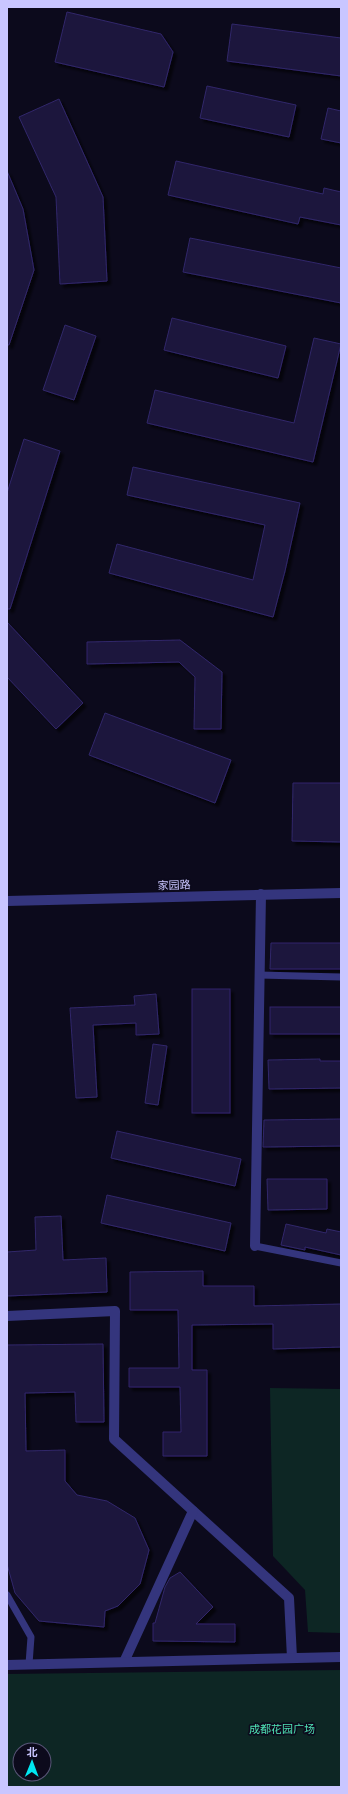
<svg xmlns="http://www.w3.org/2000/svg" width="348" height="1794" viewBox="0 0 348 1794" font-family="Helvetica,'Noto Sans SC',sans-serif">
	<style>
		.green { fill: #0d2624; fill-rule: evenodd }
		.building { fill: #1c163e; stroke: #31276a; filter: url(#shadow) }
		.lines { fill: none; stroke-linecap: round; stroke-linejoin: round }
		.service { stroke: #34357d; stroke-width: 7 }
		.minor { stroke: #34357d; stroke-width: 10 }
		.tertiary { stroke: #34357d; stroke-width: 10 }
		.labels { text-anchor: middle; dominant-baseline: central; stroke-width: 3.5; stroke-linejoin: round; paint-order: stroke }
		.street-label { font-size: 11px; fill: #c9c6ff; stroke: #0c0a1c }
		.park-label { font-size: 11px; fill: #4fe2b5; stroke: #0c0a1c }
	</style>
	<defs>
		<filter id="shadow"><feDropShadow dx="3.5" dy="3.5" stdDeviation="1" flood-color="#0009"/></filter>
	</defs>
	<rect width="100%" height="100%" fill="#0c0a1c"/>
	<!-- green -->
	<g class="green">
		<path d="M270,1388l71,1v244l-33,-1 -3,-42 -32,-34z"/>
		<path d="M341,1670v117h-334v-113zM20,1750h24v24h-24z"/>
	</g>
	<!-- building -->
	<g class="building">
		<path d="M67,12l94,22 12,18 -9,35 -109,-25z"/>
		<path d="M232,24l109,14v38l-114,-15z"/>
		<path d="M207,86l89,19 -7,32 -89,-19z"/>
		<path d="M59,99l44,98 4,84 -47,3 -4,-87 -37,-80z"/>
		<path d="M328,108l13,3v32l-20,-4z"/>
		<path d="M176,161l147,33 1,-6 17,4v33l-41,-8 -2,7 -130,-29z"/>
		<path d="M7,171l16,38 11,61 -25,75h-2z"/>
		<path d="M190,238l151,30v35l-158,-31z"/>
		<path d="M172,318l114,28 -8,32 -114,-28z"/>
		<path d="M65,325l31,11 -22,64 -31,-10z"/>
		<path d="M314,338l27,6 -28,118 -166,-39 8,-33 139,33z"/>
		<path d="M24,439l36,12 -50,158h-3v-116z"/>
		<path d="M133,467l167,36 -15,68 -12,46 -164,-44 8,-29 136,36 12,-55 -138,-30z"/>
		<path d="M7,622l76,81 -27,26 -49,-52z"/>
		<path d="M180,640l42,32 -1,57h-27l1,-52 -16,-15 -92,2v-22z"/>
		<path d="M105,713l126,47 -16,43 -126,-48z"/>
		<path d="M293,783h48v59l-49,-1z"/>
		<path d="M271,943h70v26h-71z"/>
		<rect x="192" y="989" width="38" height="124"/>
		<path d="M156,994l3,40 -23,1v-12l-43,2 4,72 -21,1 -6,-90 65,-3 -1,-9z"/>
		<rect x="270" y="1007" width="71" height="27"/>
		<path d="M153,1044l14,2 -9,59 -13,-2z"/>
		<path d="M320,1059v2h21v27l-72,1 -1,-29z"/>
		<path d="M341,1119v27l-78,1 1,-27z"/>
		<path d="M117,1131l124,28 -6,27 -124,-28z"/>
		<path d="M267,1179h60v30l-59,1z"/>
		<path d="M107,1195l124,28 -6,28 -124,-28z"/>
		<path d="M61,1216l2,44 43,-2 1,34 -100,4v-44l29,-2 -1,-33z"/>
		<path d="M286,1224l40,9 1,-4 14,3v23l-36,-8v3l-24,-5z"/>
		<path d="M203,1271v15h51v20l87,-2v43l-68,2v-25l-81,1v45h15v86h-44v-24h18l-1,-45h-51v-19h50l-1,-58h-48v-38z"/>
		<path d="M103,1344l1,78h-28l-1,-30 -50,1 1,58 39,-1v31l12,14 30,6 28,17 14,32 -9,34 -22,22 -13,5 -1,16 -65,-6 -24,-28 -8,-29v-219z"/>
		<path d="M180,1572l33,35 -17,17h39v18l-82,-1v-18h2l10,-36 5,-9z"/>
	</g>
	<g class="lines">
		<!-- service -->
		<g class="service">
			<path d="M259,975l82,2"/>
			<path d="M255,1246l86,17"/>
			<path d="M7,1595l24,42 -2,27"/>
		</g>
		<!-- minor -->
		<g class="minor">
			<path d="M255,1246l6,-352"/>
			<path d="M7,1316l108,-5 -1,128 175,159 3,60"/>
			<path d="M124,1662l69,-151"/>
			<path d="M7,1665l334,-8"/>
		</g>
		<!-- tertiary -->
		<path class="tertiary" d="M7,901l334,-8"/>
	</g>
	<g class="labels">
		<!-- street labels -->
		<g class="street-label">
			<text transform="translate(174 885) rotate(-2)">家园路</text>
		</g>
		<!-- park labels -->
		<g class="park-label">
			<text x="282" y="1729">成都花园广场</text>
		</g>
	</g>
	<!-- border -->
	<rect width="348" height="1794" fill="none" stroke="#c9c6ff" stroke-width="16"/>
	<!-- north arrow -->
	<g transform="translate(32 1762) rotate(1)"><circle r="19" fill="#0c0a1c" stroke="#585577"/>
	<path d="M0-3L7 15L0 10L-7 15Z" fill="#00e6f1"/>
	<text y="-6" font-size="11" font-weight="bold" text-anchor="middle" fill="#c9c6ff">北</text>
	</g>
</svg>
